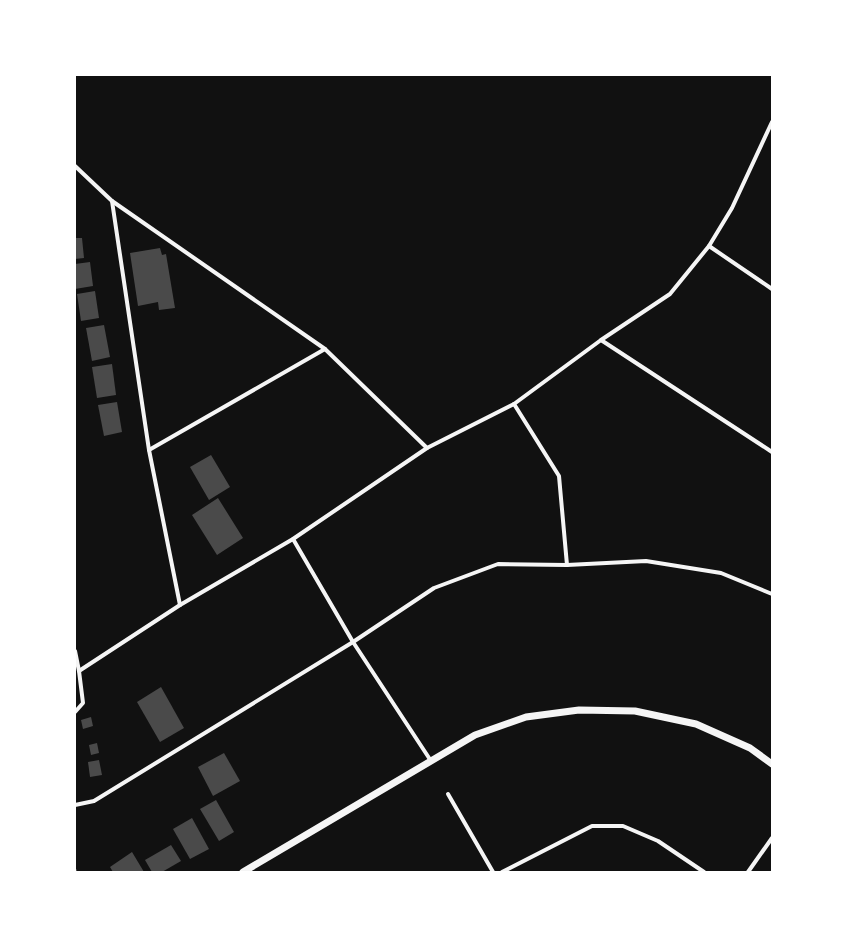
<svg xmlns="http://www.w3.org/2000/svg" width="847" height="947" viewBox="0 0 847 947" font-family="Cabin,sans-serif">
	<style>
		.building { fill: #4a4a4a }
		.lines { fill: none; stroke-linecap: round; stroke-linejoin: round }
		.minor { stroke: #f5f5f5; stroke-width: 4 }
		.tertiary { stroke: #f5f5f5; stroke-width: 7 }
		.rail { stroke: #9a9a9a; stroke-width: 3 }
	</style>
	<rect width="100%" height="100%" fill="#111"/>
	<!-- building -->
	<g class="building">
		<path d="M75,238h7l2,20 -9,1z"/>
		<path d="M160,248l2,7 4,-1 9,54 -16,2 -1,-8 -20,4 -8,-53z"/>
		<path d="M90,262l3,24 -18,3v-25z"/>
		<path d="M95,291l4,27 -18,3 -4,-27z"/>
		<path d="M104,325l6,32 -18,4 -6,-33z"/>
		<path d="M112,364l4,31 -19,3 -5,-31z"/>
		<path d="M117,402l5,30 -18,4 -6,-31z"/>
		<path d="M211,455l19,32 -21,13 -19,-33z"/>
		<path d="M218,498l25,40 -26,17 -25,-40z"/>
		<path d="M161,687l23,41 -24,14 -23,-40z"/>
		<path d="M91,717l2,9 -10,3 -2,-9z"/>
		<path d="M97,743l2,10 -8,2 -2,-10z"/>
		<path d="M224,753l16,28 -27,15 -15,-29z"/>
		<path d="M99,760l3,15 -12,2 -2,-15z"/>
		<path d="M216,800l18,32 -15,9 -19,-32z"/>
		<path d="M192,818l17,31 -19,10 -17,-30z"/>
		<path d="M171,845l10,16 -19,11h-10l-7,-12z"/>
		<path d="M132,852l12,20h-31l-3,-5z"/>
	</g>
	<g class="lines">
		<!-- minor -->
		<g class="minor">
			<path d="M75,166l37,35 213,148 102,99"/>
			<path d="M112,201l37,249 31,155"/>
			<path d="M709,246l63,43"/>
			<path d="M601,340l171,112"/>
			<path d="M514,404l45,72 8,89"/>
			<path d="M149,450l176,-101"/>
			<path d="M293,539l60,103 78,119"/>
			<path d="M75,651l4,20 4,32 -8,9"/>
			<path d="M79,671l101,-66 113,-66 134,-91 87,-44 87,-64 69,-46 39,-48 23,-38 40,-86"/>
			<path d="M448,794l45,78"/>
			<path d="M75,805l19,-4 259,-159 81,-54 64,-24 69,1 79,-4 75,12 51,21"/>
			<path d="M502,872l90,-46h31l35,15 46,31"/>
			<path d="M748,872l24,-34"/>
		</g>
		<!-- tertiary -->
		<path class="tertiary" d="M243,872l232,-137 51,-18 53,-7 56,1 61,13 54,24 22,16"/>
		<!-- rail -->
		<path class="rail" d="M75,870v2"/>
	</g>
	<!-- border -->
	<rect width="847" height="947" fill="none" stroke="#ffffff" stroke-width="152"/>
</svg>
